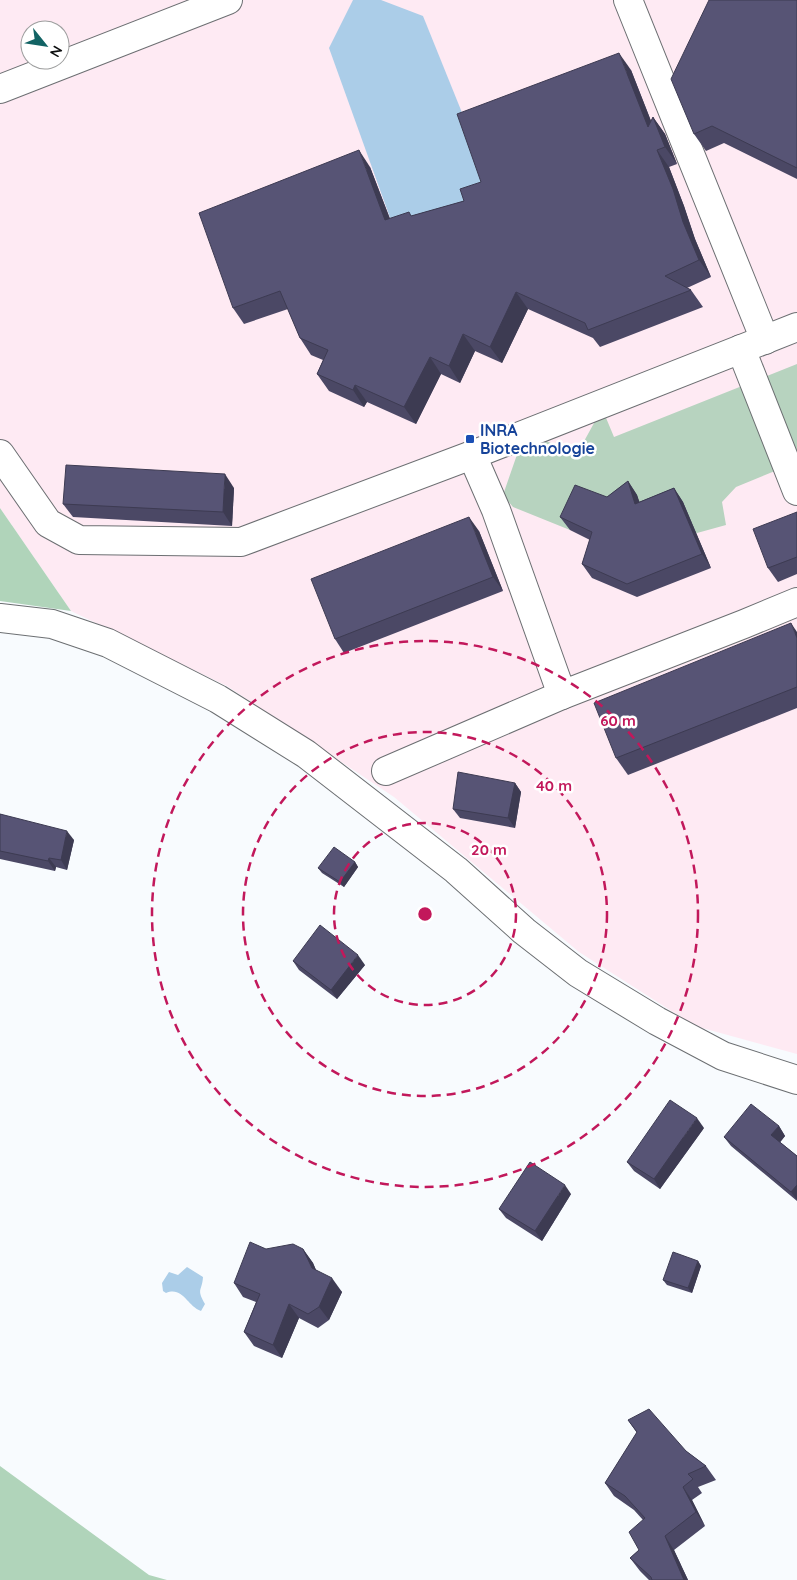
<svg xmlns="http://www.w3.org/2000/svg" width="797" height="1580" viewBox="0 0 797 1580" font-family="Quicksand,sans-serif">
	<style>
		.commercial { fill: #feeaf3; fill-rule: evenodd }
		.green { fill: #b7d3bf }
		.forest { fill: #b0d4ba }
		.water { fill: #abcde8 }
		.lines { fill: none; stroke-linecap: round; stroke-linejoin: round }
		.minor-casing { stroke: #6c6f72; stroke-width: 30 }
		.minor { stroke: #fff; stroke-width: 28 }
		.wall { fill: #4b4865 }
		.shaded-wall { fill: #3d3b52 }
		.building { fill: #575475; stroke: #3d3b52 }
		.ring { fill: none; stroke: #c2185b; stroke-width: 2.5; stroke-dasharray: 9 6 }
		.transit-dot { fill: #1a4fb4; stroke: #fff; stroke-width: 2 }
		.labels { text-anchor: middle; dominant-baseline: central; stroke-width: 5; stroke-linejoin: round; paint-order: stroke }
		.transit-label { font-size: 16px; font-weight: bold; fill: #164399; stroke: #fff; text-anchor: start }
		.centre { fill: #c2185b; stroke: #fff; stroke-width: 2.5 }
		.ring-label { font-size: 15px; text-anchor: middle; font-weight: bold; fill: #c2185b; stroke: #fff; stroke-width: 5; stroke-linejoin: round; paint-order: stroke }
	</style>
	<rect width="100%" height="100%" fill="#f8fbfe"/>
	<!-- commercial -->
	<path class="commercial" d="M0,0h797v1054l-102,-28 -116,-74 -185,-155 -167,-111 -156,-75 -71,-103zM30,30h30v30h-30z"/>
	<!-- green -->
	<path class="green" d="M797,364v98l-61,25 -14,15 4,23 -29,8 -127,-3 -57,-23 -10,-12 17,-49 19,-8 38,16 22,-40 5,-1 10,24z"/>
	<!-- forest -->
	<g class="forest">
		<path d="M0,508l71,103 -71,-10z"/>
		<path d="M0,1466l149,109 18,5h-167z"/>
	</g>
	<!-- water -->
	<g class="water">
		<path d="M353,0h28l42,16 46,114 24,69 -96,38 -68,-189z"/>
		<path d="M187,1267l16,10c-1,15 -7,11 2,27l-4,7c-14,-5 -18,-25 -35,-18l-3,-2 -1,-8 7,-11 9,3z"/>
	</g>
	<g class="lines">
		<defs>
			<g id="minor">
				<path d="M628,0l137,340"/>
				<path d="M0,89l228,-89"/>
				<path d="M741,349l56,142"/>
				<path d="M0,454l48,69 31,17 162,2 231,-87 325,-128"/>
				<path d="M472,455l24,55 66,185 182,-71 53,-22"/>
				<path d="M0,618l52,6 56,19 110,56 88,55 150,116 68,61 54,42 79,48 66,35 74,24"/>
				<path d="M386,771l176,-76"/>
			</g>
		</defs>
		<!-- minor casing -->
		<use href="#minor" class="minor-casing"/>
		<!-- minor -->
		<use href="#minor" class="minor"/>
	</g>
	<!-- wall -->
	<g class="wall">
		<path d="M797,0v179l-73,-36 -18,8 -12,-17z"/>
		<path d="M631,70l20,51 2,-4 12,17 12,30 -8,3 15,39 11,33 16,38 -24,11 4,2 12,17 -103,40 -7,-9 -65,-29 -26,54 -27,-12 -15,32 -19,-9 -25,50 -49,-22 -3,5 -35,-16 -12,-17 6,-14 -12,-5 -11,-17 -12,-29 -44,15 -11,-16 137,-141 20,52 21,-3 53,-15 17,-19z"/>
		<path d="M628,481l9,14 2,7 35,-14 9,14 28,66 -74,29 -45,-19 -10,-14 8,-24 -20,-10 -10,-13 47,-20z"/>
		<path d="M234,488l-2,38 -159,-9 -10,-13z"/>
		<path d="M797,512v62l-19,8 -10,-14z"/>
		<path d="M479,531l24,60 -159,62 -9,-14z"/>
		<path d="M797,632v76l-169,67 -12,-17z"/>
		<path d="M515,783l6,9 -6,36 -55,-10 -7,-9z"/>
		<path d="M0,814l74,26 -7,30 -11,-3 -1,4 -55,-12z"/>
		<path d="M355,862l3,5 -14,20 -22,-14 -4,-5z"/>
		<path d="M293,961l72,4 -28,34 -38,-29z"/>
		<path d="M779,1126l6,10 -5,6 17,14v45l-66,-55 -7,-9z"/>
		<path d="M704,1128l-44,61 -26,-18 -7,-9z"/>
		<path d="M571,1194l-29,47 -36,-23 -7,-9z"/>
		<path d="M266,1249h37l10,14 3,7 26,22 -13,28 -11,8 -19,-10 -17,40 -28,-12 -10,-14 12,-30 -13,-5 -9,-14z"/>
		<path d="M698,1261l3,5 -9,27 -25,-8 -4,-5z"/>
		<path d="M628,1420l58,31 20,15 10,14 -18,7 4,6 -10,7 13,26 -31,24 14,30h-39l-9,-9 -10,-13 9,-8 4,-30 -9,-10 -20,-14 -9,-13 32,-50z"/>
	</g>
	<!-- shaded-wall -->
	<g class="shaded-wall">
		<path d="M619,53l12,17 29,74 -12,-17z"/>
		<path d="M653,117l12,17 12,30 -12,-17z"/>
		<path d="M359,150l11,17 27,70 -12,-17z"/>
		<path d="M657,150l12,17 15,39 11,33 16,38 -12,-17 -16,-38z"/>
		<path d="M516,292l12,17 -26,54 -12,-16z"/>
		<path d="M463,334l12,17 -15,32 -11,-17z"/>
		<path d="M430,357l11,17 -25,50 -12,-17z"/>
		<path d="M355,385l12,17 -3,5 -11,-17z"/>
		<path d="M225,474l9,14 -2,38 -9,-14z"/>
		<path d="M628,481l9,14 8,22 -10,-13z"/>
		<path d="M674,488l9,14 28,66 -9,-14z"/>
		<path d="M469,517l10,14 24,60 -10,-14z"/>
		<path d="M791,623l6,9v6z"/>
		<path d="M515,783l6,9 -6,36 -7,-10z"/>
		<path d="M67,831l7,9 -7,30 -6,-10z"/>
		<path d="M49,858l7,9 -1,4 -7,-10z"/>
		<path d="M355,862l3,5 -14,20 -4,-5z"/>
		<path d="M358,955l7,10 -28,34 -6,-9z"/>
		<path d="M697,1118l7,10 -44,61 -6,-10z"/>
		<path d="M779,1126l6,10 -7,9 -7,-10z"/>
		<path d="M565,1185l6,9 -29,47 -7,-10z"/>
		<path d="M797,1185v15l-6,-8z"/>
		<path d="M303,1249l10,14 8,19 -9,-14z"/>
		<path d="M698,1261l3,5 -9,27 -4,-5z"/>
		<path d="M332,1278l10,14 -13,28 -10,-13z"/>
		<path d="M289,1304l10,14 -17,40 -9,-13z"/>
		<path d="M683,1487l9,13 13,26 -9,-14z"/>
		<path d="M665,1536l9,14 14,30h-4z"/>
	</g>
	<!-- building -->
	<g class="building">
		<path d="M709,0h88v168l-85,-42 -18,8 -23,-55z"/>
		<path d="M619,53l29,74 5,-10 12,30 -8,3 16,39 10,33 16,38 -34,16 26,14 -103,40 -3,-7 -69,-31 -26,55 -27,-13 -14,32 -19,-9 -26,50 -49,-22 -2,5 -36,-16 11,-24 -28,-12 -20,-47 -47,17 -34,-95 160,-63 26,70 24,-8 2,4 53,-15 -4,-12 21,-7 -24,-68z"/>
		<path d="M66,465l159,9 -2,38 -160,-8z"/>
		<path d="M628,481l7,23 39,-16 28,66 -75,30 -45,-20 10,-32 -32,-15 15,-32 32,12z"/>
		<path d="M797,512v45l-29,11 -15,-39z"/>
		<path d="M469,517l24,60 -158,62 -24,-60z"/>
		<path d="M791,623l6,15v49l-181,71 -22,-55z"/>
		<path d="M458,772l57,11 -7,35 -55,-9z"/>
		<path d="M0,814l67,17 -6,29 -12,-2 -1,3 -48,-10z"/>
		<path d="M334,847l21,15 -15,20 -22,-14z"/>
		<path d="M320,925l38,30 -27,35 -38,-29z"/>
		<path d="M670,1100l27,18 -43,61 -27,-17z"/>
		<path d="M751,1104l28,22 -8,9 26,21v29l-6,7 -67,-55z"/>
		<path d="M530,1162l35,23 -30,46 -36,-22z"/>
		<path d="M250,1242l16,7 27,-5 10,5 9,19 20,10 -13,29 -11,7 -19,-10 -16,41 -29,-13 16,-38 -26,-11z"/>
		<path d="M673,1252l25,9 -10,27 -25,-8z"/>
		<path d="M649,1409l37,42 20,15 -18,8 5,5 -10,8 13,25 -31,24 19,44h-32l-1,-3 -21,-19 9,-8 -10,-18 16,-14 -20,-22 -20,-13 32,-51 -9,-12z"/>
	</g>
	<!-- distance rings -->
	<g class="ring">
		<circle cx="425" cy="914" r="91"/>
		<circle cx="425" cy="914" r="182"/>
		<circle cx="425" cy="914" r="273"/>
	</g>
	<!-- markers -->
	<rect class="transit-dot" x="465" y="434" width="10" height="10" rx="2.5"/>
	<g class="labels">
		<!-- transit labels -->
		<g class="transit-label">
			<text x="480" y="430">INRA<tspan x="480" dy="18">Biotechnologie</tspan></text>
		</g>
	</g>
	<circle cx="425" cy="914" r="8" class="centre"/>
	<g class="ring-label">
		<text x="618" y="726">60 m</text>
		<text x="554" y="791">40 m</text>
		<text x="489" y="855">20 m</text>
	</g>
	<!-- north arrow -->
	<g transform="translate(45 45) rotate(120)"><circle r="24" fill="#ffffff" stroke="#9d9e9e"/>
	<path d="M0-4L9 19L0 12L-9 19Z" fill="#126364"/>
	<text y="-8" font-size="14" font-weight="bold" text-anchor="middle" fill="#0b0c0d">N</text>
	</g>
</svg>
